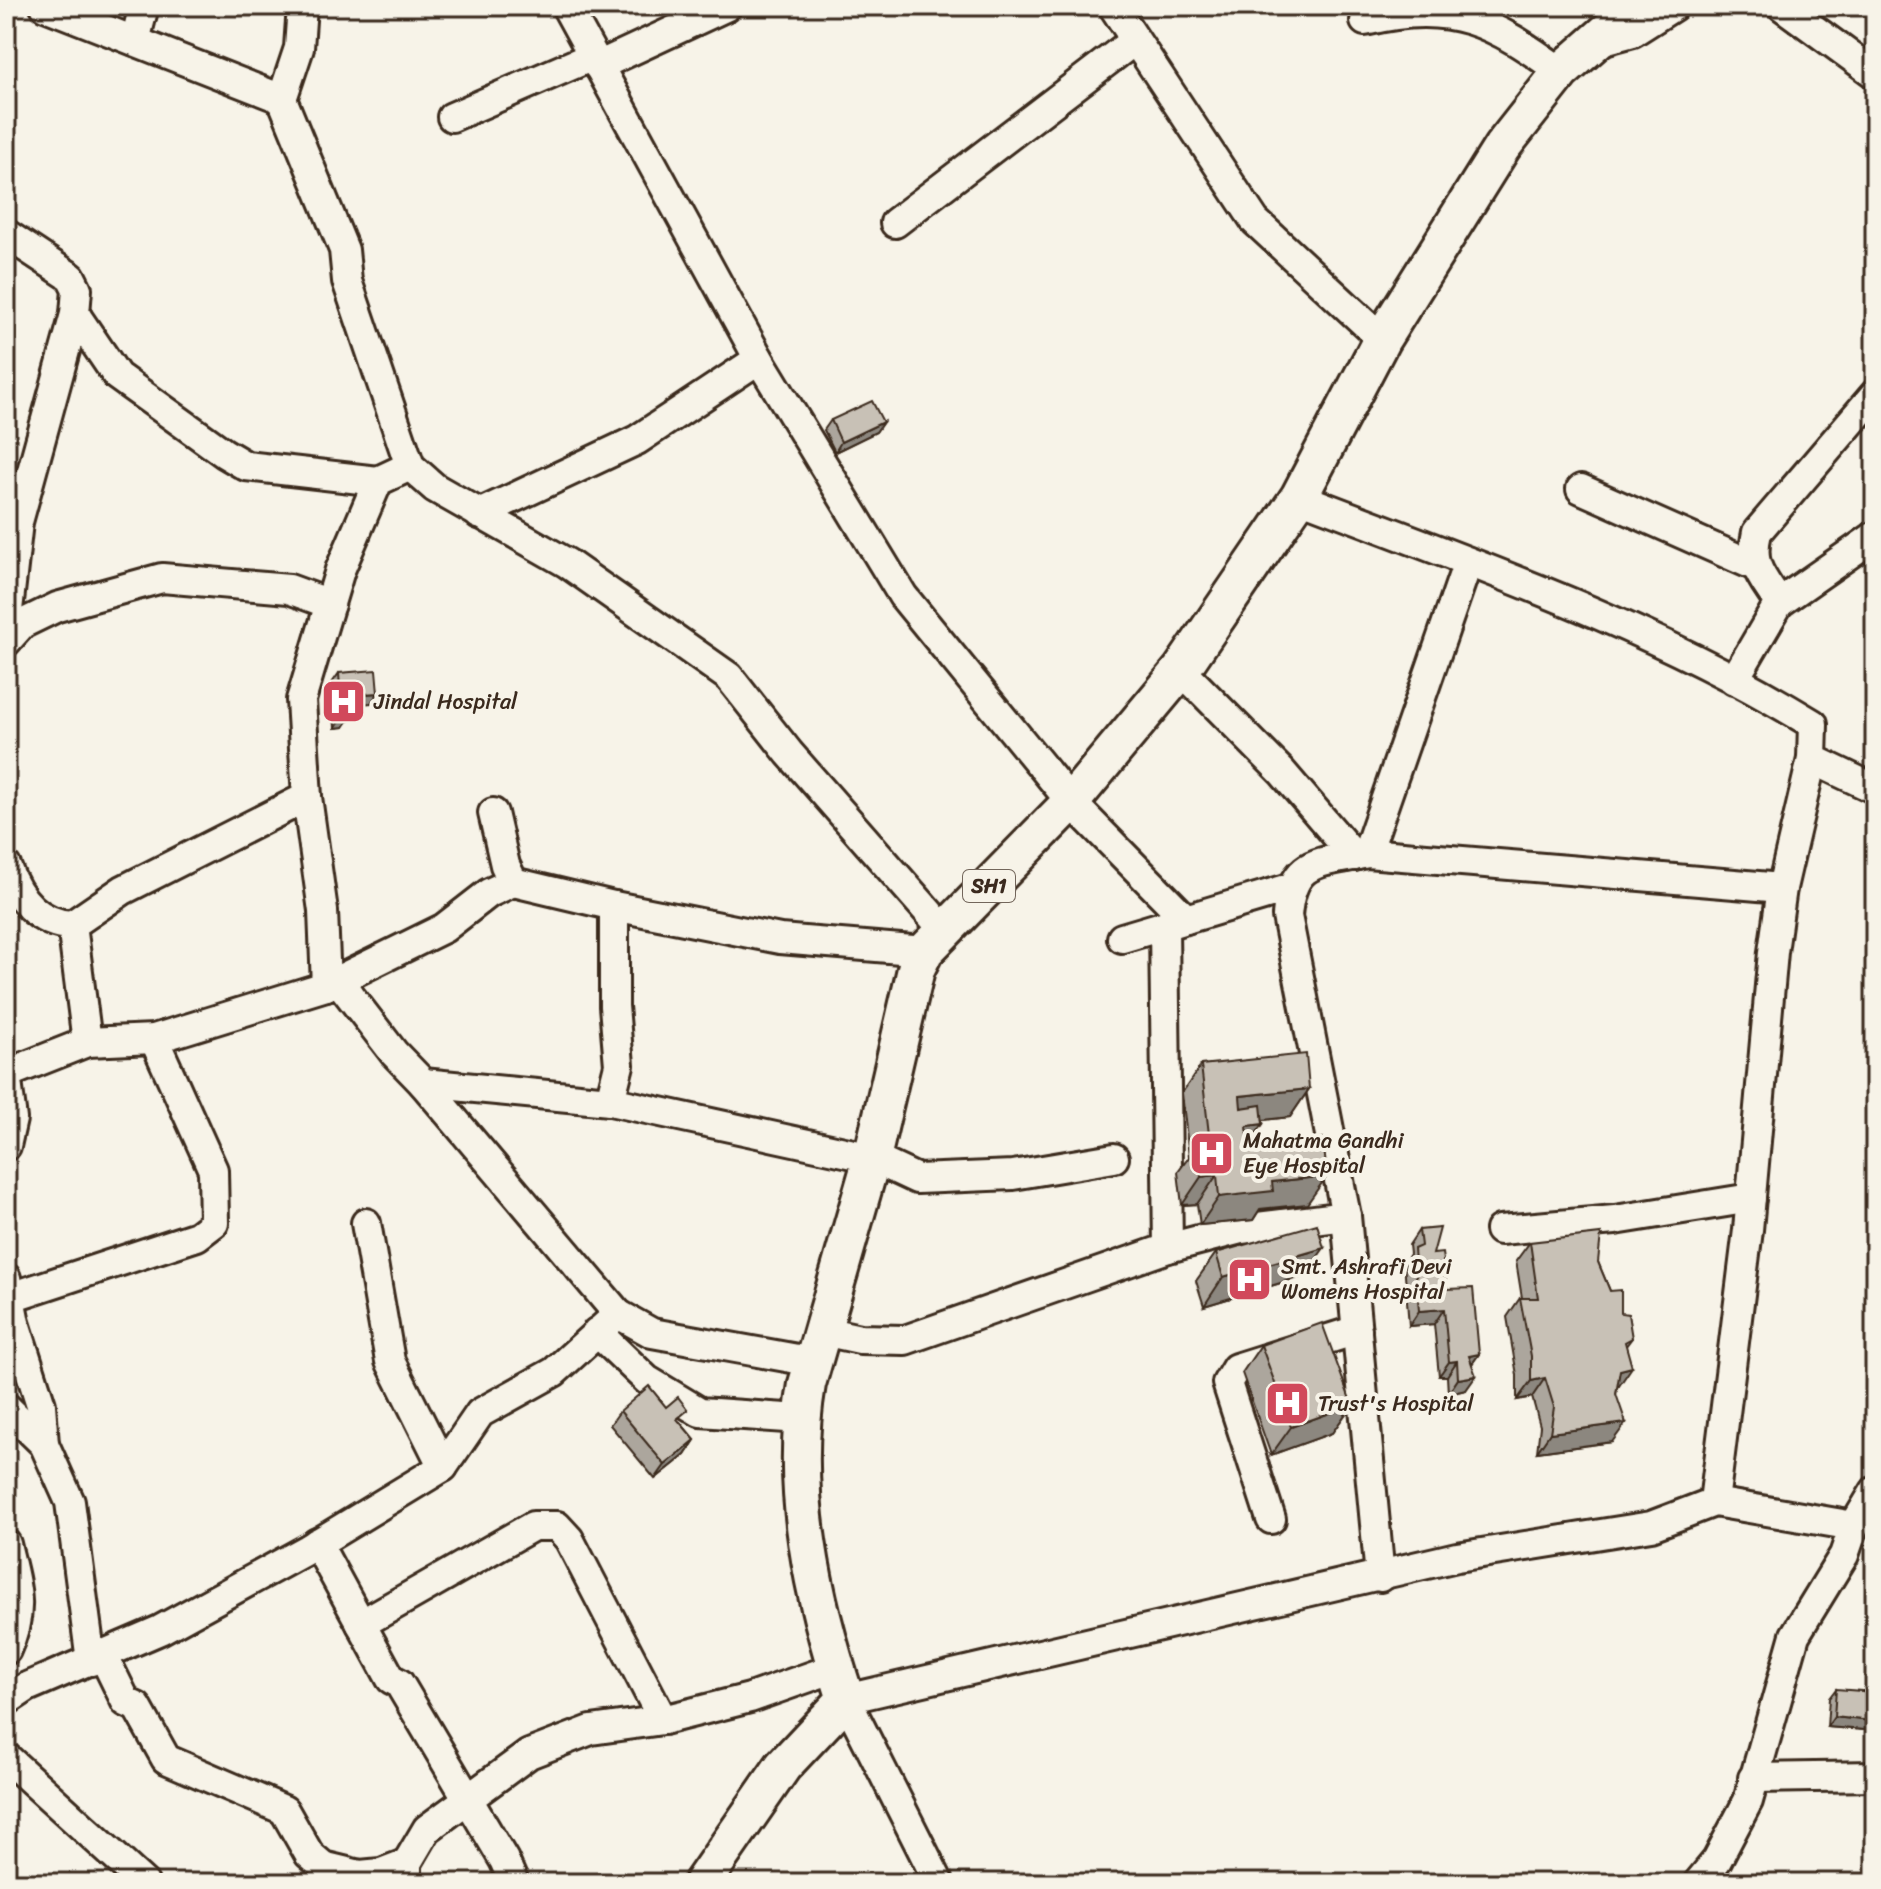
<svg xmlns="http://www.w3.org/2000/svg" width="1881" height="1889" viewBox="0 0 1881 1889" font-family="Sriracha,sans-serif">
	<style>
		.lines { fill: none; stroke-linecap: round; stroke-linejoin: round }
		.minor-casing { stroke: #3b2a1e; stroke-width: 34 }
		.major-casing { stroke: #3b2a1e; stroke-width: 42 }
		.minor { stroke: #f7f3e8; stroke-width: 28 }
		.major { stroke: #f7f3e8; stroke-width: 36 }
		.wall { fill: #aca69d; stroke: #3b2a1e; stroke-width: 2 }
		.shaded-wall { fill: #8c877f; stroke: #3b2a1e; stroke-width: 2 }
		.building { fill: #c8c1b6; stroke: #3b2a1e; stroke-width: 2 }
		.labels { text-anchor: middle; dominant-baseline: central; stroke-width: 8; stroke-linejoin: round; paint-order: stroke }
		.shield { fill: #f7f3e8; stroke: #73665b; stroke-width: 2 }
		.shield-label { font-size: 20px; font-weight: bold; fill: #3b2a1e }
		.poi-label { font-size: 22px; fill: #3b2a1e; stroke: #f7f3e8; text-anchor: start }
	</style>
	<rect width="100%" height="100%" fill="#f7f3e8"/>
	<filter id="ink" filterUnits="userSpaceOnUse"><feTurbulence type="fractalNoise" baseFrequency=".0125" numOctaves="2"/><feDisplacementMap in="SourceGraphic" scale="16" xChannelSelector="R" yChannelSelector="G"/><feConvolveMatrix kernelMatrix="1 2 1 2 8 2 1 2 1" color-interpolation-filters="sRGB"/></filter>
	<g filter="url(#ink)">
		<g class="lines">
			<defs>
				<g id="minor">
					<path d="M45,6l237,93"/>
					<path d="M302,6l-3,42 -17,51 62,151 3,31 63,185 25,22 132,75 162,114 60,76 156,178"/>
					<path d="M566,6l193,353 144,237 168,206 115,117"/>
					<path d="M1113,6l142,215 127,118"/>
					<path d="M1782,6l93,68"/>
					<path d="M1365,21c87,-21 128,1 196,51"/>
					<path d="M135,41l9,-35"/>
					<path d="M1600,41l33,-9 41,-26"/>
					<path d="M598,66l129,-60"/>
					<path d="M452,117l141,-61"/>
					<path d="M895,223l240,-183"/>
					<path d="M6,234l65,43 6,12 -2,25 -57,208 -12,106"/>
					<path d="M75,314l42,62 107,77 22,13 132,15"/>
					<path d="M1581,489l174,77"/>
					<path d="M1299,497c174,67 355,129 514,227l-1,35 63,30"/>
					<path d="M479,514l158,-74 122,-81"/>
					<path d="M1779,603c-18,-28 -30,-37 -22,-71l118,-138"/>
					<path d="M6,642l16,-18 35,-17 105,-29 127,11 41,15"/>
					<path d="M1181,670l101,102 72,84"/>
					<path d="M1734,680l45,-77 96,-67"/>
					<path d="M1367,853l101,-291"/>
					<path d="M6,866c11,31 31,58 66,59l15,117"/>
					<path d="M513,882l101,24 166,33 145,12"/>
					<path d="M72,925l51,-35 184,-93"/>
					<path d="M1164,926l4,322"/>
					<path d="M1122,938l168,-50"/>
					<path d="M326,986l-3,-75 -16,-114 -6,-97 39,-130 38,-89 32,-15"/>
					<path d="M6,1074l81,-32 67,-3 172,-53 118,-58 45,-35 24,-11 -8,-17 -12,-52"/>
					<path d="M423,1083l187,18 262,57 45,21 96,-4 101,-17"/>
					<path d="M610,1101l9,-36 -5,-59v-100"/>
					<path d="M6,1146l6,-27 -6,-45"/>
					<path d="M366,1223l24,138 53,106"/>
					<path d="M1500,1230l115,-10 136,-22"/>
					<path d="M6,1278l9,45 26,82 3,39"/>
					<path d="M11,1297l186,-61 17,-13 -1,-53 -59,-131"/>
					<path d="M618,1314l34,19 162,29"/>
					<path d="M823,1331l37,8 45,1 263,-92 73,-19 105,-13"/>
					<path d="M597,1332l50,48 53,32 101,7"/>
					<path d="M6,1407l38,37 26,58 21,159"/>
					<path d="M1714,1502l34,-272 25,-278 9,-64 30,-129"/>
					<path d="M1271,1519l-44,-136 9,-15 121,-38"/>
					<path d="M317,1543l74,136 8,4 105,177 10,23"/>
					<path d="M6,1544c10,42 19,65 0,106"/>
					<path d="M1380,1577l-34,-361 -59,-300c5,-59 32,-52 80,-63l415,35"/>
					<path d="M361,1624l172,-98h24l12,13 94,181"/>
					<path d="M103,1655l23,47 11,5 29,52 118,51 25,44 14,12 37,9 21,-2 26,-10"/>
					<path d="M6,1701l21,-14 133,-57 148,-81 135,-82 37,-54 74,-41 64,-58 -195,-231 -29,-30 -57,-74"/>
					<path d="M6,1757l138,126"/>
					<path d="M1753,1778l122,-2"/>
					<path d="M407,1883v-20l20,-34 102,-75 62,-24 72,-10 87,-22 85,-30"/>
					<path d="M939,1883l-93,-184 611,-142 194,-31 63,-24 140,24"/>
					<path d="M1698,1883l19,-23 31,-59 47,-166 49,-80 10,-29 21,-35"/>
				</g>
				<path id="major" d="M702,1883l81,-117 63,-67c-33,-100 -57,-210 -39,-315l65,-226 44,-189 9,-18 146,-149 110,-132 118,-173 83,-158 120,-192 59,-75 75,-66"/>
			</defs>
			<!-- minor casing -->
			<use href="#minor" class="minor-casing"/>
			<!-- major casing -->
			<use href="#major" class="major-casing"/>
			<!-- minor -->
			<use href="#minor" class="minor"/>
			<!-- major -->
			<use href="#major" class="major"/>
		</g>
		<!-- wall -->
		<g class="wall">
			<path d="M831,420l52,2 -7,10 -41,20 -11,-22z"/>
			<path d="M339,673l39,20 -7,10 -21,1 -6,23 -9,1 -3,-45z"/>
			<path d="M1201,1065l108,24 -19,28 -27,3v4l-14,20 58,60 -47,5 -7,11 -53,5 -3,-21 -15,1 -4,-33 11,-15 -7,-64z"/>
			<path d="M1419,1230l14,24 14,35 32,65 -7,10 -6,26 -18,4 -1,-18h-8l-5,-52 -25,2 -5,-63 6,-9 -1,-9z"/>
			<path d="M1530,1242l68,20 12,29 22,47 -6,8 -7,40h-2l-5,56 -75,10 3,-26 -8,-29 -15,3v-25l-10,-58 13,-19h2l-6,-37z"/>
			<path d="M1216,1253l88,23 -100,30 -8,-25z"/>
			<path d="M1261,1345l91,60 -20,28 -61,22 -29,-82z"/>
			<path d="M620,1411l60,11 15,18 -10,15 -30,24 -45,-54z"/>
			<path d="M1836,1689l29,41 -38,-3 2,-29z"/>
		</g>
		<!-- shaded-wall -->
		<g class="shaded-wall">
			<path d="M883,422l-7,10 -41,20 6,-10z"/>
			<path d="M378,693l-7,10 -29,2 7,-10z"/>
			<path d="M351,717l-7,10 -9,1 7,-10z"/>
			<path d="M1309,1089l-19,28 -70,8 20,-29z"/>
			<path d="M1263,1124l-20,28 4,-26z"/>
			<path d="M1217,1175l-20,29 -15,1 19,-28z"/>
			<path d="M1327,1176l-20,28 -47,5 -7,11 -53,5 19,-28 53,-15z"/>
			<path d="M1324,1248l-20,28 -100,30 19,-29z"/>
			<path d="M1444,1309l-10,15 -25,2 10,-15z"/>
			<path d="M1479,1354l-10,14v-12z"/>
			<path d="M1457,1361l-10,15h-8l10,-14z"/>
			<path d="M1632,1367l-13,19 -12,4 13,-20z"/>
			<path d="M1476,1376l-10,14 -18,4 10,-15z"/>
			<path d="M1545,1378l-13,19 -15,3 14,-19z"/>
			<path d="M1352,1405l-20,28 -61,22 20,-28z"/>
			<path d="M1626,1423l-14,19 -75,10 13,-19z"/>
			<path d="M695,1440l-10,15 -30,24 10,-14z"/>
			<path d="M1834,1717l38,4 -7,9 -38,-3z"/>
		</g>
		<!-- building -->
		<g class="building">
			<path d="M872,401l11,21 -42,20 -10,-22z"/>
			<path d="M376,670l2,23 -29,2 2,22 -9,1 -3,-45z"/>
			<path d="M1306,1054l3,35 -69,7 1,12 20,-3 2,19 -16,2 2,20 74,-8 4,38 -55,6 1,9 -54,6 -2,-22 -16,2 -3,-33 12,-1 -9,-78z"/>
			<path d="M1317,1224l7,24 -101,29 -7,-24z"/>
			<path d="M1440,1228l-7,26 9,-1 5,36 26,-1 6,66 -10,2 7,20 -18,3 -1,-18 -8,1 -5,-53 -25,2 -5,-62 7,-3 -2,-16z"/>
			<path d="M1601,1234l-3,28 12,29 11,-1v23l7,1 4,24 -7,4 7,25 -12,3 -4,24 10,29 -76,10 4,-26 -9,-29 -14,3v-25l-11,-58h18l-8,-56z"/>
			<path d="M1322,1323l30,82 -61,22 -30,-82z"/>
			<path d="M649,1386l17,21 12,-10 10,13 -11,9 18,21 -30,25 -45,-54z"/>
			<path d="M1836,1689l38,3 -2,29 -38,-4z"/>
		</g>
	</g>
	<!-- icons -->
	<defs>
		<symbol id="hospital-square" viewBox="-11 -11 22 22"><rect x="-9" y="-9" width="18" height="18" rx="4" fill="#d1495b" stroke="#f7f3e8"/><path d="M-5-5h3v3.5h4V-5h3V5h-3V1.5h-4V5h-3Z" fill="#fff"/></symbol>
	</defs>
	<g fill-rule="evenodd">
		<use href="#hospital-square" x="318" y="676" width="51" height="51"/>
		<use href="#hospital-square" x="1186" y="1128" width="51" height="51"/>
		<use href="#hospital-square" x="1224" y="1254" width="51" height="51"/>
		<use href="#hospital-square" x="1262" y="1378" width="51" height="51"/>
	</g>
	<g class="labels">
		<!-- shield labels -->
		<rect class="shield" x="963" y="870" width="52" height="32" rx="6"/>
		<g class="shield-label">
			<text x="989" y="886">SH1</text>
		</g>
		<!-- poi labels -->
		<g class="poi-label">
			<text x="374" y="701">Jindal Hospital</text>
			<text x="1243" y="1140">Mahatma Gandhi<tspan x="1243" dy="25">Eye Hospital</tspan></text>
			<text x="1281" y="1266">Smt. Ashrafi Devi<tspan x="1281" dy="25">Womens Hospital</tspan></text>
			<text x="1318" y="1403">Trust's Hospital</text>
		</g>
	</g>
	<!-- margin -->
	<rect width="1881" height="1889" fill="none" stroke="#f7f3e8" stroke-width="32"/>
	<rect x="16" y="16" width="1849" height="1857" fill="none" stroke="#3b2a1e" stroke-width="3" filter="url(#ink)"/>
</svg>
